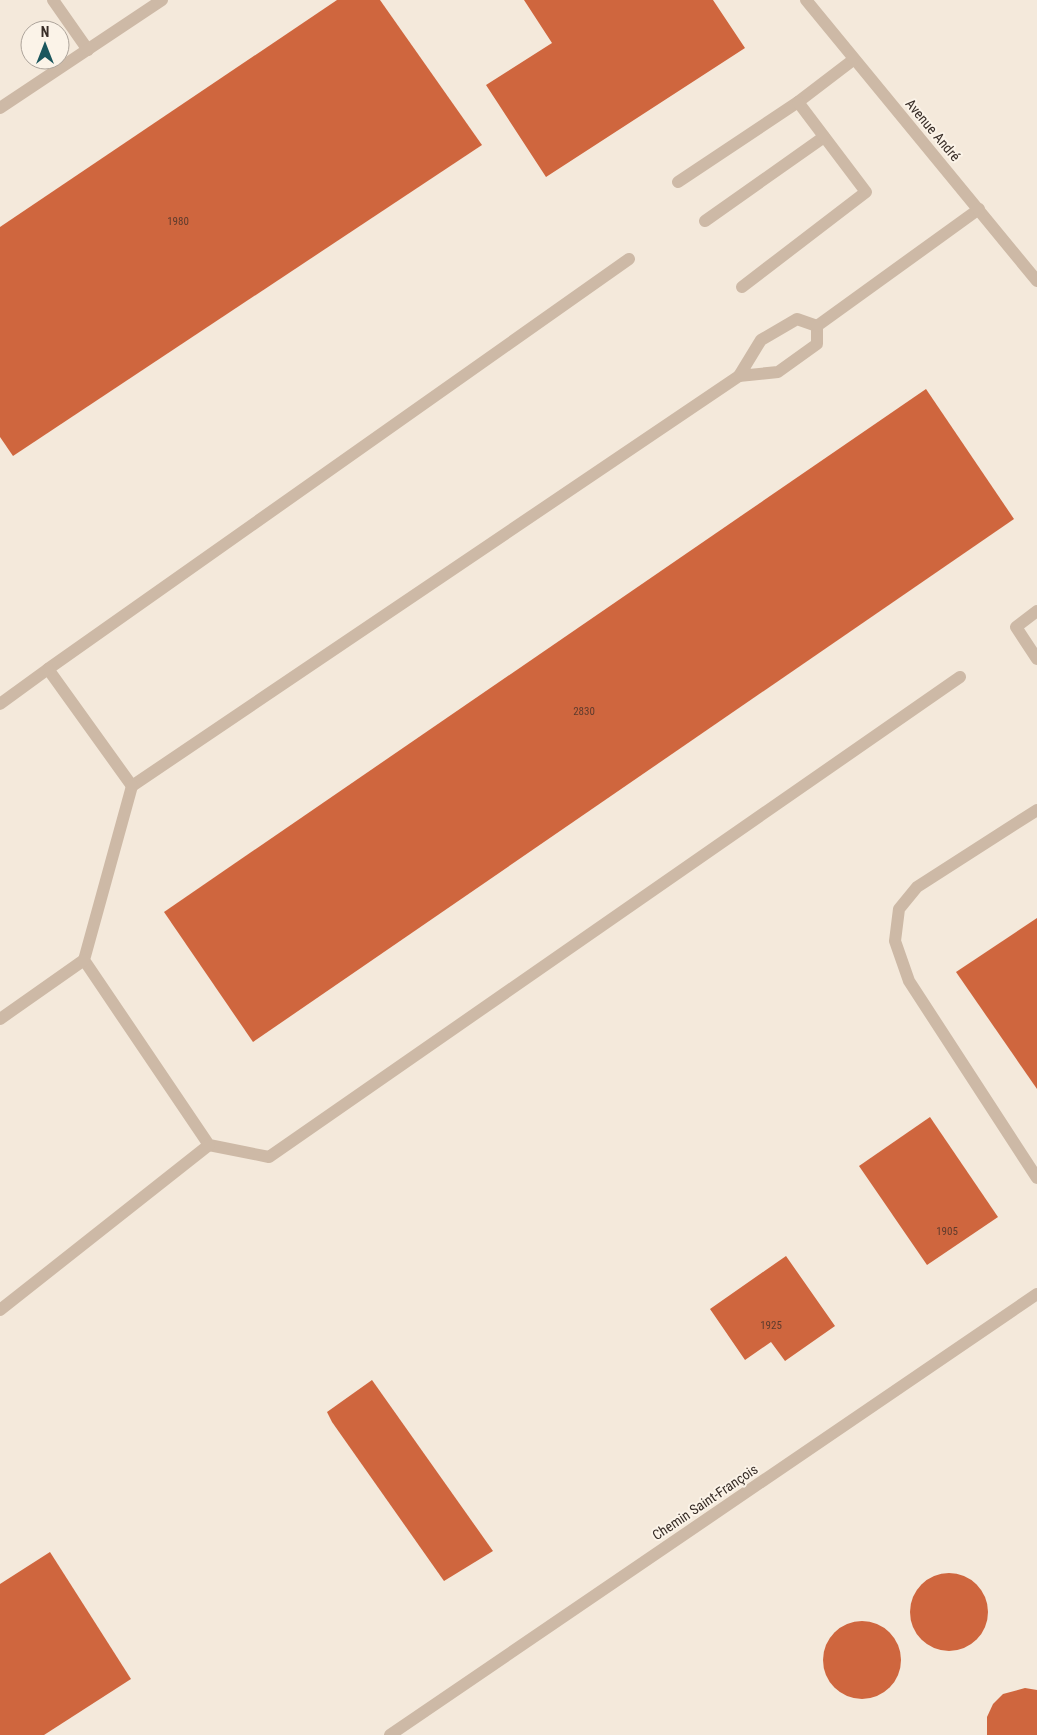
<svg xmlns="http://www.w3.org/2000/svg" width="1037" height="1735" viewBox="0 0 1037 1735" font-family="'Roboto Condensed',sans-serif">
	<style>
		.building { fill: #cf663e }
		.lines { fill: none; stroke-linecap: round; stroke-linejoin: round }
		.service { stroke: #cdb9a6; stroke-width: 12 }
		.minor { stroke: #cdb9a6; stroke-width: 12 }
		.tertiary { stroke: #cdb9a6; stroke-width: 12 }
		.labels { text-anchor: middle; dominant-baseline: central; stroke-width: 4; stroke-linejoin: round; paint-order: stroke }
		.number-label { font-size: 11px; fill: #5e3b2d }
		.street-label { font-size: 14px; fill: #382d27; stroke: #fbf3e8 }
	</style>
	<rect width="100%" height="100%" fill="#f4e9db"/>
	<!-- building -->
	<g class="building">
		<path d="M337,0h43l102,145 -469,311 -13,-19v-210z"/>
		<path d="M524,0h189l32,48 -199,129 -60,-92 66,-42z"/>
		<path d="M926,389l88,130 -761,523 -89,-130z"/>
		<path d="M1037,918v171l-81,-117z"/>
		<path d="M930,1117l68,100 -71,48 -68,-99z"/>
		<path d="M786,1256l49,70 -50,35 -14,-19 -26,18 -35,-51z"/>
		<path d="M372,1380l121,171 -49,30 -112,-159 -5,-10z"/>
		<path d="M50,1552l81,127 -87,56h-44v-151z"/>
		<circle cx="949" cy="1612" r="39"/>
		<circle cx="862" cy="1660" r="39"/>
		<path d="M1025,1688l12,2v45h-50v-18l6,-13 10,-10z"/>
	</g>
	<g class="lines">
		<!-- service -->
		<g class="service">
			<path d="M53,0l35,50"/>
			<path d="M678,182l120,-80 55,-42"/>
			<path d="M705,221l119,-84"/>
			<path d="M629,259l-581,410 84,117 607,-410"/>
			<path d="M742,287l124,-95 -68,-90"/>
			<path d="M797,319l20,7v18l-39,28 -39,4 22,-36z"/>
			<path d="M817,326l162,-117"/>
			<path d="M1037,611l-21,16 21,32"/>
			<path d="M0,704l48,-35"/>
			<path d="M132,786l-48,174 125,185 60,12 691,-480"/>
			<path d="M1037,810l-120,77 -18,22 -4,32 14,40 128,197"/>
			<path d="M0,1019l84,-59"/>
			<path d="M0,1310l209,-165"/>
		</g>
		<!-- minor -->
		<g class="minor">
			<path d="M806,0l231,281"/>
			<path d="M390,1735l647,-441"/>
		</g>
		<!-- tertiary -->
		<path class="tertiary" d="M0,108l162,-108"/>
	</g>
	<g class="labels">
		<!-- number labels -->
		<g class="number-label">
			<text x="178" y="221">1980</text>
			<text x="584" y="711">2830</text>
			<text x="947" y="1231">1905</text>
			<text x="771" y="1325">1925</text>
		</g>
		<!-- street labels -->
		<g class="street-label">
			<text transform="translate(933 130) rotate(50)">Avenue André</text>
			<text transform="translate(705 1502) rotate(-34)">Chemin Saint-François</text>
		</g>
	</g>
	<!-- north arrow -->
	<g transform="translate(45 45)"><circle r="24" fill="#fbf3e8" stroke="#ada49b"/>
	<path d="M0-4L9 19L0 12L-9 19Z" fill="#1a565d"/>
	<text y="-8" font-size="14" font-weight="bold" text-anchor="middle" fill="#382d27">N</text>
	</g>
</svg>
